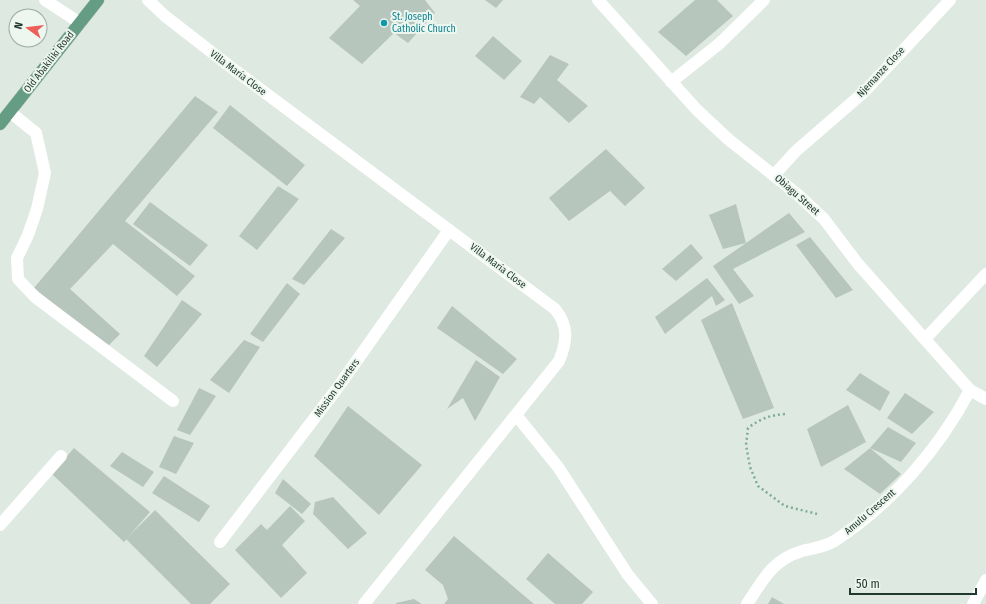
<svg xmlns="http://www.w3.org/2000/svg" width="986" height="604" viewBox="0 0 986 604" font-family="'Fira Sans Condensed',sans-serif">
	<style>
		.building { fill: #b7c6bd }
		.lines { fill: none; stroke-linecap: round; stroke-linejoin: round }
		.primary-casing { stroke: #bcc3c0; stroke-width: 13 }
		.path { stroke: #7fac95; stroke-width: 2.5; stroke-dasharray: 2 3; stroke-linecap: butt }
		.street { stroke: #fff; stroke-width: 12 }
		.primary { stroke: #649d83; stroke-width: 12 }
		.culture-dot { fill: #0f9aa8; stroke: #eef6f0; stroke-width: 1.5 }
		.labels { text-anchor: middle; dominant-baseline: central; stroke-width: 4; stroke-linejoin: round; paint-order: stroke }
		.culture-label { font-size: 10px; fill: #0d838f; stroke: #eef6f0; text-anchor: start }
		.street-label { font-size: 10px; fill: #20382d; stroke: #eef6f0 }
	</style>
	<rect width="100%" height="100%" fill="#dee9e2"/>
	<!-- building -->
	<g class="building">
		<path d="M353,0h72l10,13 -27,30 -14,-10 -32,31 -33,-26 31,-32z"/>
		<path d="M485,0h18l-7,8z"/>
		<path d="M695,0h22l16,16 -47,40 -28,-24z"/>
		<path d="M493,36l29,25 -18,19 -29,-24z"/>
		<path d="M550,55l19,9 -12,16 31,26 -19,17 -29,-26 -6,7 -14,-7z"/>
		<path d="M195,96l23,16 -93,109 70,55 -18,20 -64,-52 -43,45 50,45 -13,13 -73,-59z"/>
		<path d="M230,105l75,60 -18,21 -74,-58z"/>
		<path d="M606,149l39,39 -20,18 -15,-15 -41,30 -20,-23z"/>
		<path d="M278,186l21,13 -42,51 -18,-14z"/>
		<path d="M150,202l58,43 -18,21 -57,-42z"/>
		<path d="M736,204l10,39 -23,6 -14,-34z"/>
		<path d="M789,213l16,19 -72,37 21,27 -15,8 -26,-38z"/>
		<path d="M331,229l14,9 -41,47 -12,-6z"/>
		<path d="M810,237l43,53 -17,8 -40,-53z"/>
		<path d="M691,244l12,14 -27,23 -14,-12z"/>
		<path d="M707,278l18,22 -9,6 -4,-10 -47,38 -10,-17z"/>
		<path d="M287,283l13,11 -37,48 -13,-8z"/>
		<path d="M182,300l20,14 -45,53 -13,-11z"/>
		<path d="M732,303l42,105 -31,11 -42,-99z"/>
		<path d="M452,306l65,53 -14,15 -66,-46z"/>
		<path d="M244,340l16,7 -31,46 -19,-13z"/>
		<path d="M476,360l24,17 -25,44 -12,-23 -16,11z"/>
		<path d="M860,373l30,19 -10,19 -34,-21z"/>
		<path d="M199,388l17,8 -26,39 -13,-5z"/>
		<path d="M905,393l29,19 -22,22 -25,-16z"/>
		<path d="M848,405l18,37 -45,25 -14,-38z"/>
		<path d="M348,406l74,59 -43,50 -65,-59z"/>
		<path d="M888,427l28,16 -15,19 -31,-14z"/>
		<path d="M174,436l20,7 -18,31 -17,-7z"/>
		<path d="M74,448l76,64 -26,30 -72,-68z"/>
		<path d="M870,448l31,26 -21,20 -36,-25z"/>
		<path d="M122,452l32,20 -11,15 -33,-21z"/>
		<path d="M164,476l46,30 -11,16 -47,-29z"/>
		<path d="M283,479l28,25 -9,10 -27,-21z"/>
		<path d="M333,497l34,36 -19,16 -35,-35 2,-12z"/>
		<path d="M290,506l15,15 -23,24 25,28 -26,25 -46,-48 26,-26 6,6z"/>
		<path d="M155,510l75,74 -20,20h-19l-65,-65z"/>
		<path d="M454,536l80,68h-90l4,-5 -5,-14 -18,-15z"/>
		<path d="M548,553l45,39 -11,12h-27l-29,-25z"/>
		<path d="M772,597l12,7h-16z"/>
		<path d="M414,599l8,5h-26v-1z"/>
	</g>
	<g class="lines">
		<defs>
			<path id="primary" d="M0,124l98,-124"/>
		</defs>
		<!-- primary casing -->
		<use href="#primary" class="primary-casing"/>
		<!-- path -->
		<path class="path" d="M785,414c-15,1 -25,5 -37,14l-2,17 4,22 8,19 27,20 32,8"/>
		<!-- street -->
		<g class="street">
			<path d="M45,0l35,23"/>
			<path d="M148,0l17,16 67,52 323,241c14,17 12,33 4,52l-195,243"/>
			<path d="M598,0l99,110 31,29 69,55 27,25 34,45 112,126 16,9"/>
			<path d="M671,82l48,-38 45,-44"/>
			<path d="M10,112l26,21 9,40 -8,36 -9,26 -11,23 1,21 17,18 138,104"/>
			<path d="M774,175l22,-24 68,-59 86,-92"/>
			<path d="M925,339l61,-65"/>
			<path d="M516,415l42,52 70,108 24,29"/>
			<path d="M0,525l61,-69"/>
			<path d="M220,542l116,-152 113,-160"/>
			<path d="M747,604c16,-24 25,-44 55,-53 12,-3 24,-4 34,-11 56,-37 103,-91 134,-150"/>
			<path d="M973,604l13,-24"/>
		</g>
		<!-- primary -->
		<use href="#primary" class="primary"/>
	</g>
	<!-- markers -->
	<circle class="culture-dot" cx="384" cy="23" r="4"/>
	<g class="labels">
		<!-- culture labels -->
		<g class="culture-label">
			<text x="392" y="17">St. Joseph<tspan x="392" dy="12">Catholic Church</tspan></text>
		</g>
		<!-- street labels -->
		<g class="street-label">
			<text transform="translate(49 62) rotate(-52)">Old Abakiliki Road</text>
			<text transform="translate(881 72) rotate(-47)">Njemanze Close</text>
			<text transform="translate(238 73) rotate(37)">Villa Maria Close</text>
			<text transform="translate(797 195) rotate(41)">Obiagu Street</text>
			<text transform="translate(498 266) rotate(37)">Villa Maria Close</text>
			<text transform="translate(337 388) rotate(-54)">Mission Quarters</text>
			<text transform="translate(870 512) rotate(-41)">Amulu Crescent</text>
		</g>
	</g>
	<!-- north arrow -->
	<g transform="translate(28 28) rotate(285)"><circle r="19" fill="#eef6f0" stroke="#9caaa2"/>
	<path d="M0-3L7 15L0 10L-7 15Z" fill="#ec6059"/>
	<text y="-6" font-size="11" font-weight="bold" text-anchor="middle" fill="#20382d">N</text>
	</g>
	<!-- scale -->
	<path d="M850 588v6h126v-6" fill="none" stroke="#20382d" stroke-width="2"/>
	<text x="856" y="588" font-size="12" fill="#20382d" stroke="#eef6f0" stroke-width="3" paint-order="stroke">50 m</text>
</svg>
